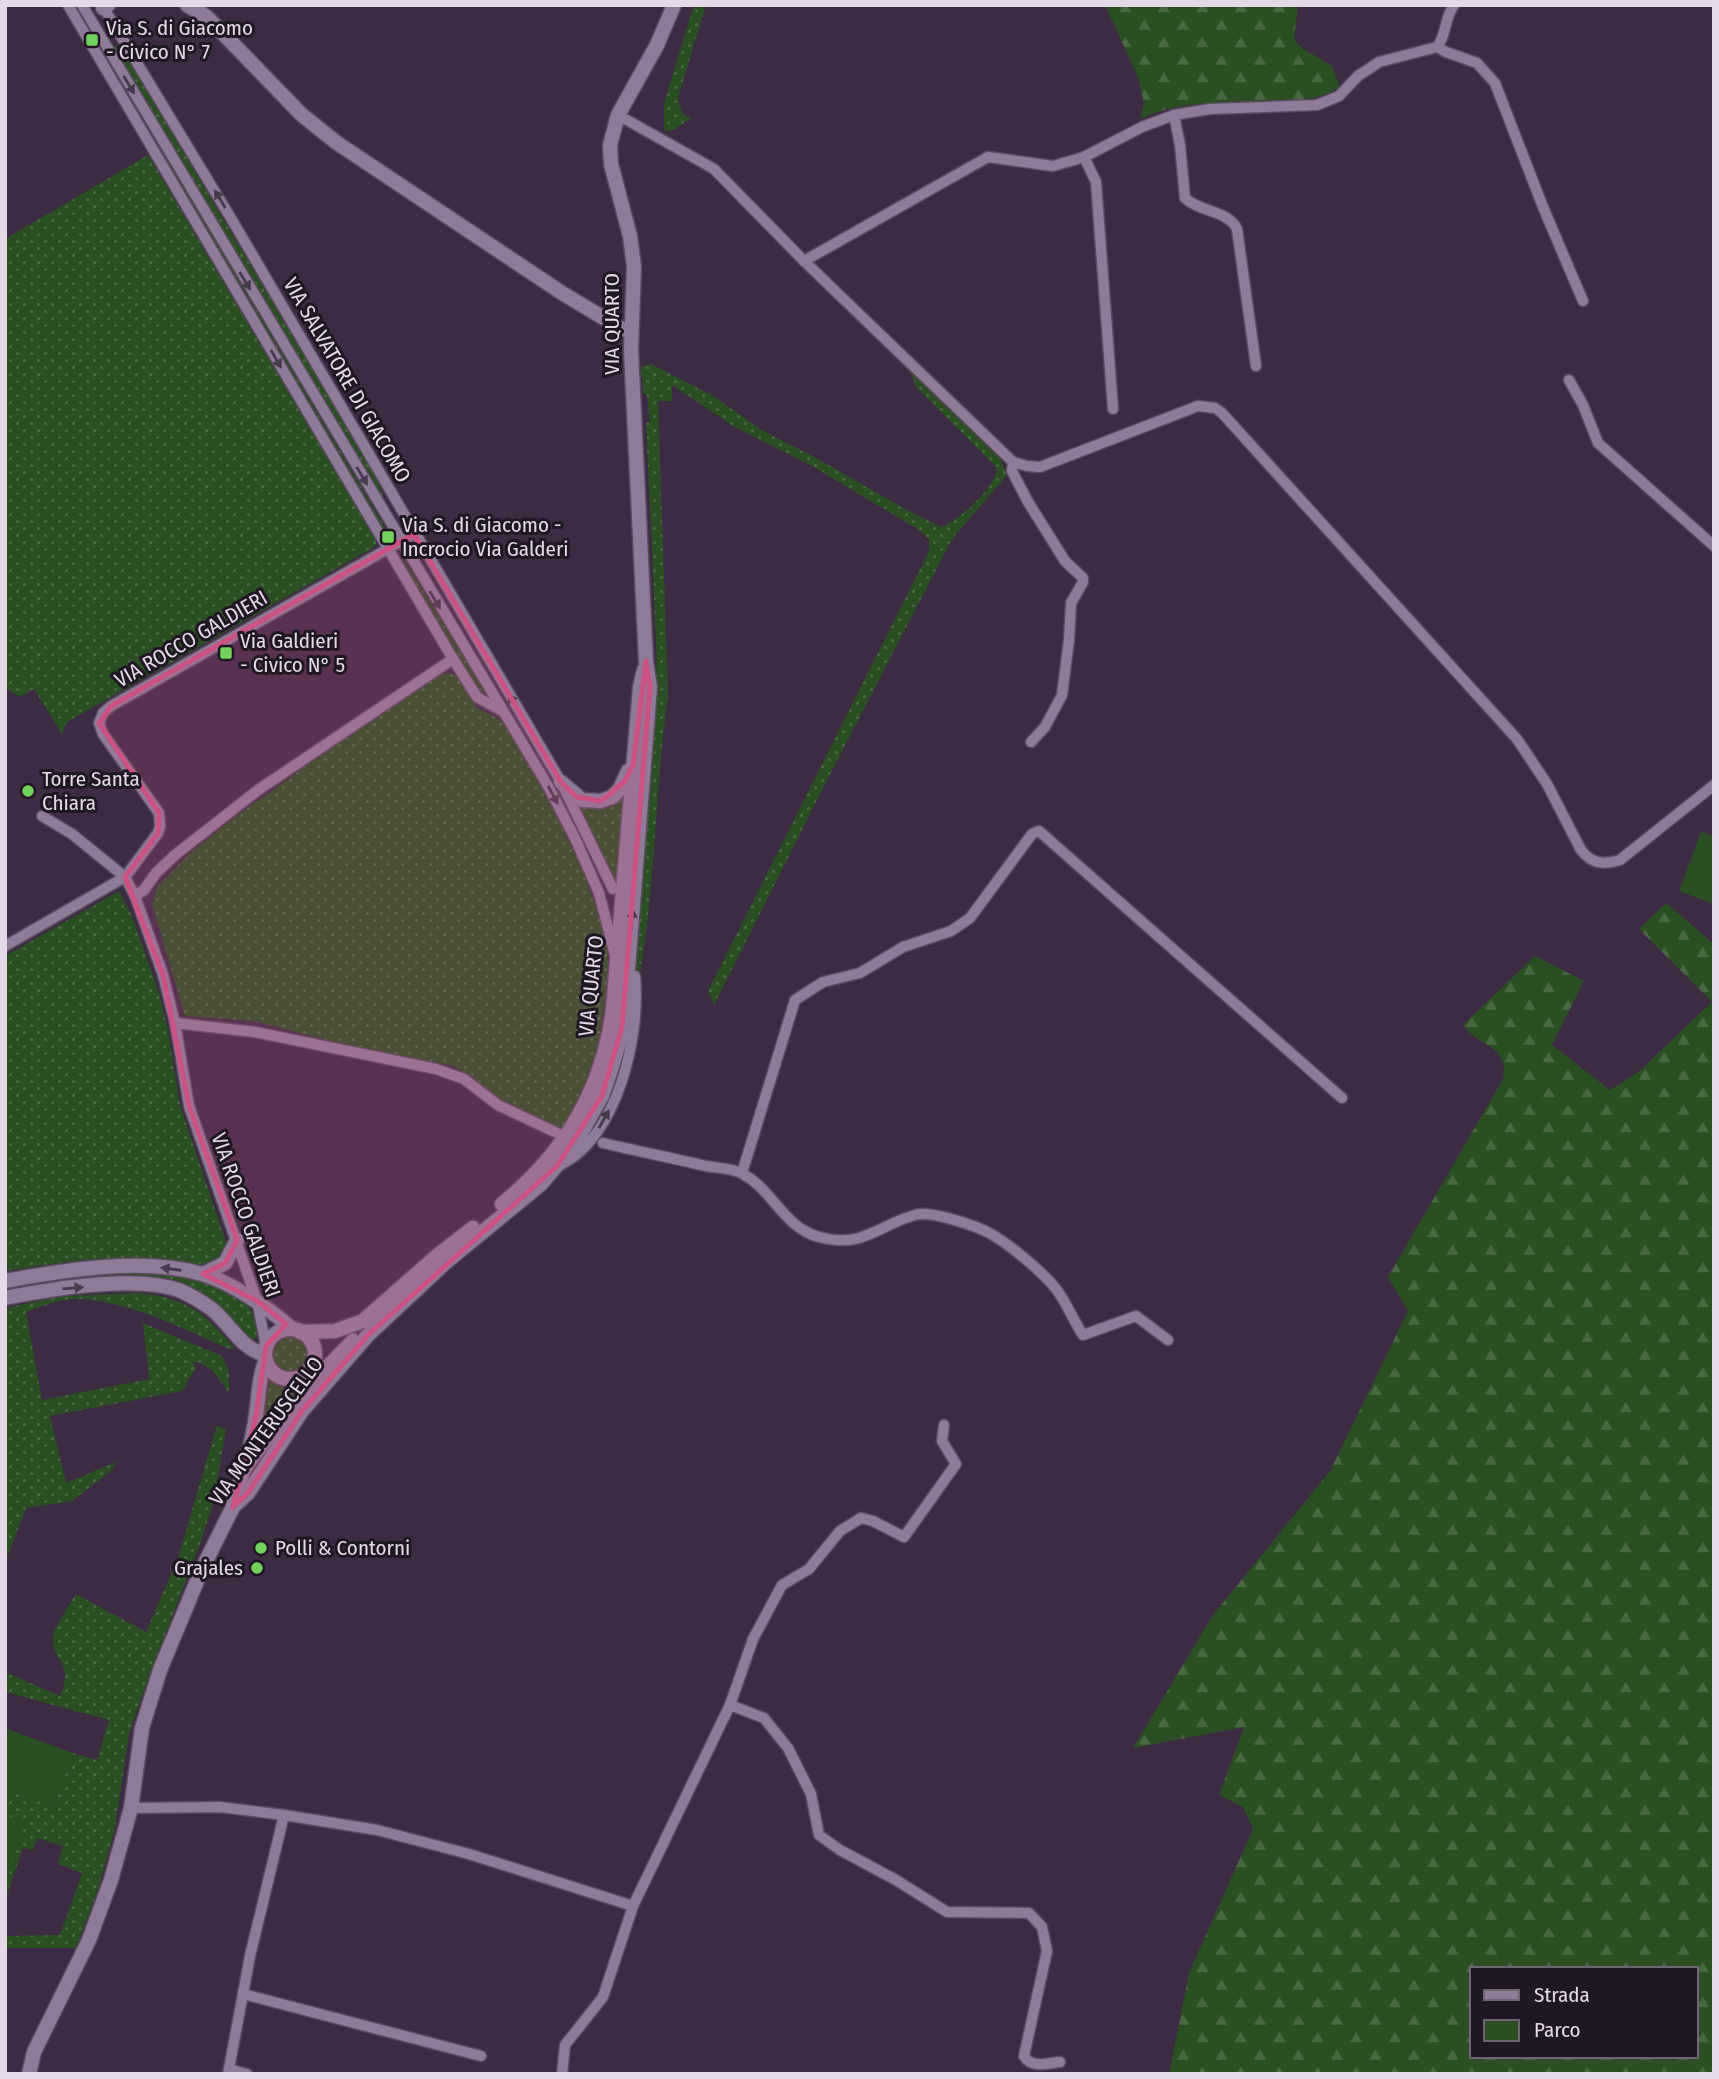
<svg xmlns="http://www.w3.org/2000/svg" width="1719" height="2079" viewBox="0 0 1719 2079" font-family="'Fira Sans Condensed',sans-serif">
	<style>
		.green { fill: url(#green-dots) }
		.forest { fill: url(#forest-firs); fill-rule: evenodd }
		.pitch { fill: #2a4f22 }
		.lines { fill: none; stroke-linecap: round; stroke-linejoin: round }
		.minor-casing { stroke: #5a4a5f; stroke-width: 13 }
		.tertiary-casing { stroke: #5a4a5f; stroke-width: 17 }
		.minor { stroke: #8f7a98; stroke-width: 10 }
		.tertiary { stroke: #8f7a98; stroke-width: 14 }
		.oneway { fill: #463a4c }
		.marked { fill: #cc5286; fill-opacity: 0.2; stroke: #cc5286; stroke-width: 5; stroke-linejoin: round }
		.poi-dot { fill: #72d25d; stroke: #1f1723; stroke-width: 2.5 }
		.labels { text-anchor: middle; dominant-baseline: central; stroke-width: 6; stroke-linejoin: round; paint-order: stroke }
		.poi-label { font-size: 21px; fill: #e4d8e9; stroke: #1f1723; text-anchor: start }
		.street-label { font-size: 21px; fill: #e4d8e9; stroke: #1f1723 }
	</style>
	<defs>
		<pattern id="green-dots" width="8" height="8" patternUnits="userSpaceOnUse" patternTransform="scale(1.75)"><rect width="8" height="8" fill="#2a4f22"/><path d="M2 2h.1M6 6h.1" fill="none" stroke="#496842" stroke-width="1.8" stroke-linecap="round"/></pattern>
		<pattern id="forest-firs" width="22" height="20" patternUnits="userSpaceOnUse" patternTransform="scale(1.75)"><rect width="22" height="20" fill="#2a4f22"/><path d="M5 1l3.5 6h-7zM16 11l3.5 6h-7z" fill="#496842"/></pattern>
	</defs>
	<rect width="100%" height="100%" fill="#3d2b44"/>
	<!-- green -->
	<g class="green">
		<path d="M694,5h12l-28,93c2,10 2,17 13,20l-19,13 -8,-1v-25l3,-12z"/>
		<path d="M116,46l15,18 245,412 8,23 10,19 -280,-471z"/>
		<path d="M107,57l283,479 -3,2 -283,-480z"/>
		<path d="M148,155l228,385v6l-309,176 -5,12 -28,-45 -14,8 -15,-9v-449z"/>
		<path d="M651,364l64,33 45,32 56,29 91,52 34,17c20,-8 49,-35 56,-56l-3,-6 -78,-78 -6,-15 91,88 6,15 -55,64 -129,249 -109,217 -6,-14 221,-440v-12l-13,-11 -102,-61 -81,-41 -61,-41v16h-14l10,294c-13,92 -12,186 -28,278l-8,1 15,-156 10,-155 -11,-240 4,-1 -3,-27 -4,-2 -2,-26z"/>
		<path d="M403,558l82,134 -4,4 -81,-137z"/>
		<path d="M448,673l8,2 7,7 13,25 28,15 38,64 38,78 20,53 7,28 2,29 -14,91 -30,65 -64,-29 -26,-21 -22,-14 -100,-19 -99,-26 -69,-5 -33,-112 5,-17 32,-33 42,-34 103,-74 105,-71z"/>
		<path d="M621,796l3,1 -6,90 -4,2 1,-10 -36,-75z"/>
		<path d="M119,891l13,25 27,77 9,37 12,75 46,137c-2,12 -9,19 -20,22 -17,4 -47,-5 -65,-6 -46,-1 -91,6 -136,13v-315z"/>
		<path d="M131,1272c30,1 98,8 118,35 6,9 7,20 8,31l-9,3c-19,-26 -36,-39 -64,-55l-179,6v-6l35,-7z"/>
		<path d="M135,1293c46,2 71,19 99,55l-5,1c-43,-19 -103,-49 -150,-50 -17,-1 -37,7 -53,13l16,88 107,-21 -6,-56 79,33 7,15v22l-17,-23 -14,-8 -5,1 3,5 -14,23 -132,25 16,67 50,-21 -4,8 -40,31 -46,7 -21,55v-255l58,-12z"/>
		<circle cx="289" cy="1354" r="19"/>
		<path d="M270,1381l15,4 17,-2 2,2 -48,66z"/>
		<path d="M217,1425l9,5 -13,74 -13,40 -53,138 -18,52 -14,94 -18,65 -21,55h-71v-12l55,-1 22,-62 -24,-9 5,-18 -26,-8 -4,12 -10,-2 -18,53v-112l49,17 19,-53 24,7 12,-40 -104,-28v-20l55,24c15,-36 -7,-30 -7,-57 0,-11 17,-35 23,-45l70,38 32,-74z"/>
	</g>
	<!-- forest -->
	<g class="forest">
		<path d="M1105,5h193l-4,35 8,8 30,18 8,21c-23,14 -45,14 -72,15 -43,1 -89,-2 -128,17l4,-16 -6,-26z"/>
		<path d="M1666,903l48,41v1130h-545l20,-101 64,-144 -10,-22 -24,-12 25,-68 -111,21 80,-133 117,-144 78,-160 -20,-34 115,-198c7,-35 -26,-32 -40,-54l72,-69 49,25 -32,64 58,45 28,-18 74,-70 -73,-73zM1472,1969h224v87h-224z"/>
	</g>
	<!-- pitch -->
	<g class="pitch">
		<path d="M1701,832l13,4v68l-35,-13z"/>
		<path d="M5,1728l68,25 -19,53 -49,-17z"/>
		<path d="M5,1815l20,7 -20,54z"/>
	</g>
	<g class="lines">
		<defs>
			<g id="minor">
				<path d="M68,5l385,654 24,38 25,14"/>
				<path d="M82,5l466,781 27,52 24,55 17,66"/>
				<path d="M102,5l130,215 329,562 52,107"/>
				<path d="M1437,47c10,-12 7,-29 17,-42"/>
				<path d="M618,115l96,54 90,92 209,201 14,4 13,1 158,-61 17,2 7,5 295,326 30,45 34,66c11,14 22,15 39,10l94,-75"/>
				<path d="M1174,115l6,30 5,53c14,14 43,12 52,31l19,137"/>
				<path d="M1084,157l12,25 17,227"/>
				<path d="M804,261l184,-104 65,9 31,-9 58,-30 32,-12 36,-6 107,-4 22,-9 19,-20 21,-14 58,-15 9,5 31,11 18,20 48,124 40,94"/>
				<path d="M1569,380l14,25 15,38 116,103"/>
				<path d="M1013,462l-1,9 16,31 37,59 18,17v4l-12,21 -2,37 -7,55 -17,32 -14,15"/>
				<path d="M135,896l9,-6 12,-17 19,-18 83,-65 195,-131"/>
				<path d="M5,946l120,-69 -53,-43 -30,-18"/>
				<path d="M175,1023l80,9 181,37 28,10 34,26 59,28"/>
				<path d="M603,1143c34,8 69,15 103,23 11,2 27,2 37,8 30,16 41,54 76,63 44,12 59,-12 96,-22 15,-5 62,11 76,19 18,10 53,39 65,55 11,14 17,31 27,46l53,-19 32,24"/>
				<path d="M560,1165c58,-27 81,-131 75,-189"/>
				<path d="M742,1173l53,-173 28,-18 37,-9 43,-26 48,-16 19,-13 62,-84 7,-3 303,267"/>
				<path d="M266,1346l-9,-45 -68,-195 -14,-83 -12,-48 -28,-79 -10,-19 33,-44 2,-7 -1,-13 -56,-79 -4,-11 4,-10 8,-7 303,-172"/>
				<path d="M944,1425l-2,16 14,23 -52,73 -31,-16 -12,-3 -21,13 -31,38 -27,16 -29,54 -23,66 34,13 24,30 23,46 8,41 21,15 56,30 51,32 82,1 13,14 5,24 -23,105c8,13 24,7 36,6"/>
				<path d="M245,1471l73,-97 35,-36"/>
				<path d="M131,1808l89,-1 64,8 93,15 92,24 164,52"/>
				<path d="M243,1994l238,62"/>
				<path d="M229,2069l18,5"/>
				<path d="M228,2074l22,-118 34,-141"/>
				<path d="M562,2074l3,-29 38,-48 30,-91 97,-201"/>
			</g>
			<g id="tertiary">
				<path d="M187,5l20,12 95,98 35,28 225,150 60,36 9,2"/>
				<path d="M103,8l5,-3"/>
				<path d="M561,782l21,18 19,1 11,-4 8,-8 8,-18"/>
				<path d="M502,1204c62,-50 101,-116 111,-195l27,-322 4,-17"/>
				<path d="M203,1274l22,-11 12,-23"/>
				<path d="M5,1281c60,-11 138,-24 197,-7 29,8 68,35 90,55"/>
				<path d="M5,1298c46,-9 131,-24 176,-7 9,4 19,10 28,16 20,14 30,41 55,47"/>
				<circle cx="290" cy="1354" r="25"/>
				<path d="M300,1332l35,-1 28,-10 74,-65 36,-28"/>
				<path d="M233,1505c9,-29 19,-59 23,-90 3,-19 2,-35 9,-53"/>
				<path d="M29,2074l5,-22 55,-112 22,-60 20,-72 11,-80 18,-58 42,-101 31,-62 15,-14 54,-82 66,-76 78,-73 95,-78 34,-40 27,-48 8,-23 10,-33 5,-32 25,-321 -4,-26 -15,-311 3,-83 -4,-31 -19,-72 -1,-19 8,-30 39,-70 17,-40"/>
			</g>
		</defs>
		<!-- minor casing -->
		<use href="#minor" class="minor-casing"/>
		<!-- tertiary casing -->
		<use href="#tertiary" class="tertiary-casing"/>
		<!-- minor -->
		<use href="#minor" class="minor"/>
		<!-- tertiary -->
		<use href="#tertiary" class="tertiary"/>
	</g>
	<!-- one-way arrows -->
	<defs><path id="oneway-solid" d="M-6-.8H1V-3.2L6.5 0L1 3.2V.8H-6Z" transform="scale(1.75)"/></defs>
	<g class="oneway">
		<use href="#oneway-solid" transform="translate(129 85) rotate(59)"/>
		<use href="#oneway-solid" transform="translate(220 199) rotate(-121)"/>
		<use href="#oneway-solid" transform="translate(245 281) rotate(59)"/>
		<use href="#oneway-solid" transform="translate(276 359) rotate(60)"/>
		<use href="#oneway-solid" transform="translate(362 476) rotate(59)"/>
		<use href="#oneway-solid" transform="translate(435 600) rotate(59)"/>
		<use href="#oneway-solid" transform="translate(514 703) rotate(-121)"/>
		<use href="#oneway-solid" transform="translate(553 795) rotate(62)"/>
		<use href="#oneway-solid" transform="translate(632 919) rotate(-85)"/>
		<use href="#oneway-solid" transform="translate(604 1119) rotate(-61)"/>
		<use href="#oneway-solid" transform="translate(171 1269) rotate(-172)"/>
		<use href="#oneway-solid" transform="translate(73 1288) rotate(-5)"/>
	</g>
	<!-- marked area -->
	<path class="marked" d="M414,534l147,248 16,15 24,4 23,-19 9,-17 13,-104 4,26 -28,340 -20,69 -45,70 -189,169 -66,76 -54,82 -15,14 23,-91 10,-70 20,-22 -29,-23 -54,-27 22,-11 12,-23 -48,-134 -26,-131 -38,-98 33,-44 1,-20 -60,-90 12,-17z"/>
	<!-- markers -->
	<g class="poi-dot">
		<rect x="85" y="33" width="14" height="14" rx="3.5"/>
		<rect x="381" y="530" width="14" height="14" rx="3.5"/>
		<rect x="219" y="646" width="14" height="14" rx="3.5"/>
		<circle cx="28" cy="791" r="7"/>
		<circle cx="261" cy="1548" r="7"/>
		<circle cx="257" cy="1568" r="7"/>
	</g>
	<g class="labels">
		<!-- poi labels -->
		<g class="poi-label">
			<text x="106" y="28">Via S. di Giacomo<tspan x="106" dy="24">- Civico N° 7</tspan></text>
			<text x="402" y="525">Via S. di Giacomo -<tspan x="402" dy="24">Incrocio Via Galderi</tspan></text>
			<text x="240" y="641">Via Galdieri<tspan x="240" dy="24">- Civico N° 5</tspan></text>
			<text x="42" y="779">Torre Santa<tspan x="42" dy="24">Chiara</tspan></text>
			<text x="275" y="1548">Polli &amp; Contorni</text>
			<text x="243" y="1568" text-anchor="end">Grajales</text>
		</g>
		<!-- street labels -->
		<g class="street-label">
			<text transform="translate(612 324) rotate(-90)">VIA QUARTO</text>
			<text transform="translate(347 380) rotate(60)">VIA SALVATORE DI GIACOMO</text>
			<text transform="translate(191 639) rotate(-30)">VIA ROCCO GALDIERI</text>
			<text transform="translate(591 986) rotate(-84)">VIA QUARTO</text>
			<text transform="translate(246 1215) rotate(71)">VIA ROCCO GALDIERI</text>
			<text transform="translate(266 1431) rotate(-54)">VIA MONTERUSCELLO</text>
		</g>
	</g>
	<!-- border -->
	<rect width="1719" height="2079" fill="none" stroke="#e4d8e9" stroke-width="14"/>
	<!-- legend -->
	<rect x="1470" y="1967" width="228" height="91" fill="#1f1723" stroke="#6e6472" stroke-width="2"/>
	<rect x="1484" y="1990" width="35" height="10" fill="#8f7a98" stroke="#6e6472" stroke-width="2"/>
	<text x="1534" y="2002" font-size="21" fill="#e4d8e9">Strada</text>
	<rect x="1484" y="2020" width="35" height="21" fill="#2a4f22" stroke="#6e6472" stroke-width="2"/>
	<text x="1534" y="2037" font-size="21" fill="#e4d8e9">Parco</text>
</svg>
